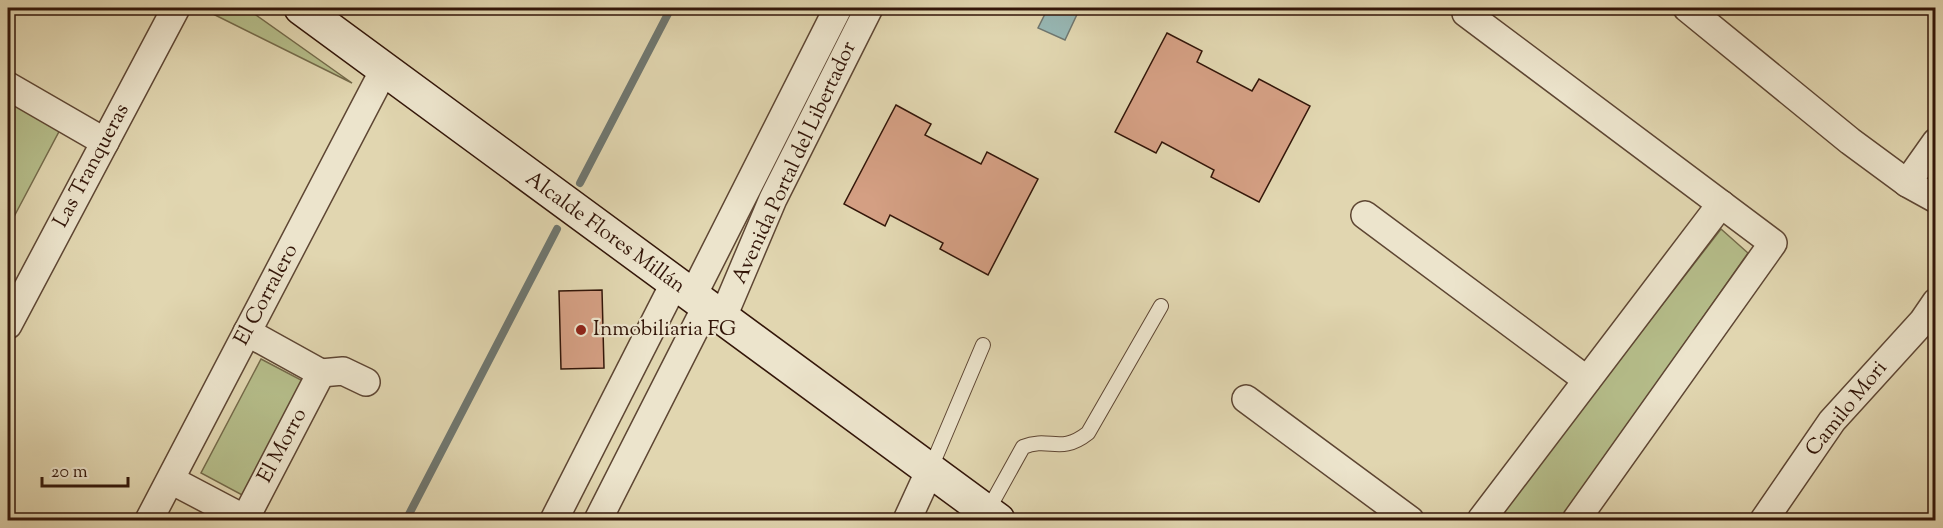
<svg xmlns="http://www.w3.org/2000/svg" width="1943" height="528" viewBox="0 0 1943 528" font-family="'Sorts Mill Goudy',serif">
	<style>
		.green { fill: #b5bd8a; stroke: #746a4a; stroke-width: 1.5 }
		.water { fill: #97b7b4; stroke: #6f7770; stroke-width: 1.5 }
		.lines { fill: none; stroke-linecap: round; stroke-linejoin: round }
		.stream { stroke: #6f7770; stroke-width: 8 }
		.building { fill: #d49f83; stroke: #331609; stroke-width: 1.5 }
		.lane-casing { stroke: #5e4633; stroke-width: 16 }
		.street-casing { stroke: #5e4633; stroke-width: 30 }
		.secondary-casing { stroke: #331609; stroke-width: 36 }
		.lane { stroke: #ece4cc; stroke-width: 14 }
		.street { stroke: #ece4cc; stroke-width: 27 }
		.secondary { stroke: #ece4cc; stroke-width: 33 }
		.poi-dot { fill: #8f2418; stroke: #ece4cc; stroke-width: 2 }
		.labels { text-anchor: middle; dominant-baseline: central; stroke-width: 4.5; stroke-linejoin: round; paint-order: stroke }
		.street-label { font-size: 21px; fill: #331609; stroke: #ece4cc }
		.poi-label { font-size: 21px; fill: #331609; stroke: #ece4cc; text-anchor: start }
	</style>
	<rect width="100%" height="100%" fill="#e1d6b0"/>
	<filter id="stains"><feTurbulence type="fractalNoise" baseFrequency=".00333" numOctaves="4"/><feColorMatrix values="0 0 0 0 .2 0 0 0 0 .09 0 0 0 0 .02 0 0 0 .5 -.17"/></filter>
	<radialGradient id="worn" r=".72"><stop offset=".6" stop-color="#630" stop-opacity="0"/><stop offset="1" stop-color="#630" stop-opacity=".3"/></radialGradient>
	<!-- green -->
	<g class="green">
		<path d="M201,8h45l106,75z"/>
		<path d="M8,94l55,30 -55,104z"/>
		<path d="M1721,229l27,24 -187,267h-66z"/>
		<path d="M261,359l42,22 -59,115 -43,-23z"/>
	</g>
	<!-- water -->
	<path class="water" d="M1048,8h32l-15,32 -27,-12z"/>
	<g class="lines">
		<!-- stream -->
		<g class="stream">
			<path d="M580,183l91,-175"/>
			<path d="M406,520l151,-291"/>
		</g>
	</g>
	<!-- building -->
	<g class="building">
		<path d="M1167,33l35,18 -5,11 55,29 7,-12 51,27 -51,96 -48,-25 3,-7 -52,-28 -6,11 -41,-21z"/>
		<path d="M896,105l35,19 -6,11 56,29 6,-12 51,27 -50,96 -48,-26 3,-6 -53,-28 -5,11 -41,-22z"/>
		<path d="M602,290l2,78 -43,1 -2,-78z"/>
	</g>
	<g class="lines">
		<defs>
			<g id="lane">
				<path d="M930,470l53,-125"/>
				<path d="M987,512l36,-65c27,-11 37,8 65,-14l73,-127"/>
			</g>
			<g id="street">
				<path d="M1687,8l163,133 57,42 29,16"/>
				<path d="M1466,13l307,230 -197,277"/>
				<path d="M8,86l97,56"/>
				<path d="M1907,183l29,-41"/>
				<path d="M1365,215l222,165"/>
				<path d="M692,297l146,-289"/>
				<path d="M722,319l51,-120 96,-191"/>
				<path d="M8,325l168,-317"/>
				<path d="M321,373l22,-2 23,11"/>
				<path d="M1246,399l164,121"/>
				<path d="M171,480l74,39 76,-146 -74,-41"/>
				<path d="M149,520l235,-450"/>
				<path d="M554,520l120,-236"/>
				<path d="M598,520l108,-213"/>
				<path d="M907,520l23,-50"/>
				<path d="M1481,520l240,-316"/>
				<path d="M1764,520l68,-99 91,-100 13,-19"/>
			</g>
			<path id="secondary" d="M301,8l697,512"/>
		</defs>
		<!-- lane casing -->
		<use href="#lane" class="lane-casing"/>
		<!-- street casing -->
		<use href="#street" class="street-casing"/>
		<!-- secondary casing -->
		<use href="#secondary" class="secondary-casing"/>
		<!-- lane -->
		<use href="#lane" class="lane"/>
		<!-- street -->
		<use href="#street" class="street"/>
		<!-- secondary -->
		<use href="#secondary" class="secondary"/>
	</g>
	<!-- markers -->
	<circle class="poi-dot" cx="581" cy="330" r="6"/>
	<g class="labels">
		<!-- street labels -->
		<g class="street-label">
			<text transform="translate(795 163) rotate(-65)">Avenida Portal del Libertador</text>
			<text transform="translate(92 166) rotate(-62)">Las Tranqueras</text>
			<text transform="translate(605 233) rotate(36)">Alcalde Flores Millán</text>
			<text transform="translate(267 295) rotate(-62)">El Corralero</text>
			<text transform="translate(1847 409) rotate(-51)">Camilo Mori</text>
			<text transform="translate(283 446) rotate(-62)">El Morro</text>
		</g>
		<!-- poi labels -->
		<g class="poi-label">
			<text x="593" y="330">Inmobiliaria FG</text>
		</g>
	</g>
	<!-- margin -->
	<rect width="1943" height="528" fill="none" stroke="#e1d6b0" stroke-width="30"/>
	<rect x="9" y="9" width="1925" height="510" fill="none" stroke="#331609" stroke-width="3"/>
	<rect x="15" y="15" width="1913" height="498" fill="none" stroke="#331609" stroke-width="1.5"/>
	<!-- scale -->
	<path d="M42 477v9h86v-9" fill="none" stroke="#331609" stroke-width="3"/>
	<text x="51" y="477" font-size="18" fill="#331609" stroke="#ece4cc" stroke-width="4.5" paint-order="stroke">20 m</text>
	<rect width="100%" height="100%" filter="url(#stains)"/>
	<rect width="100%" height="100%" fill="url(#worn)"/>
</svg>
